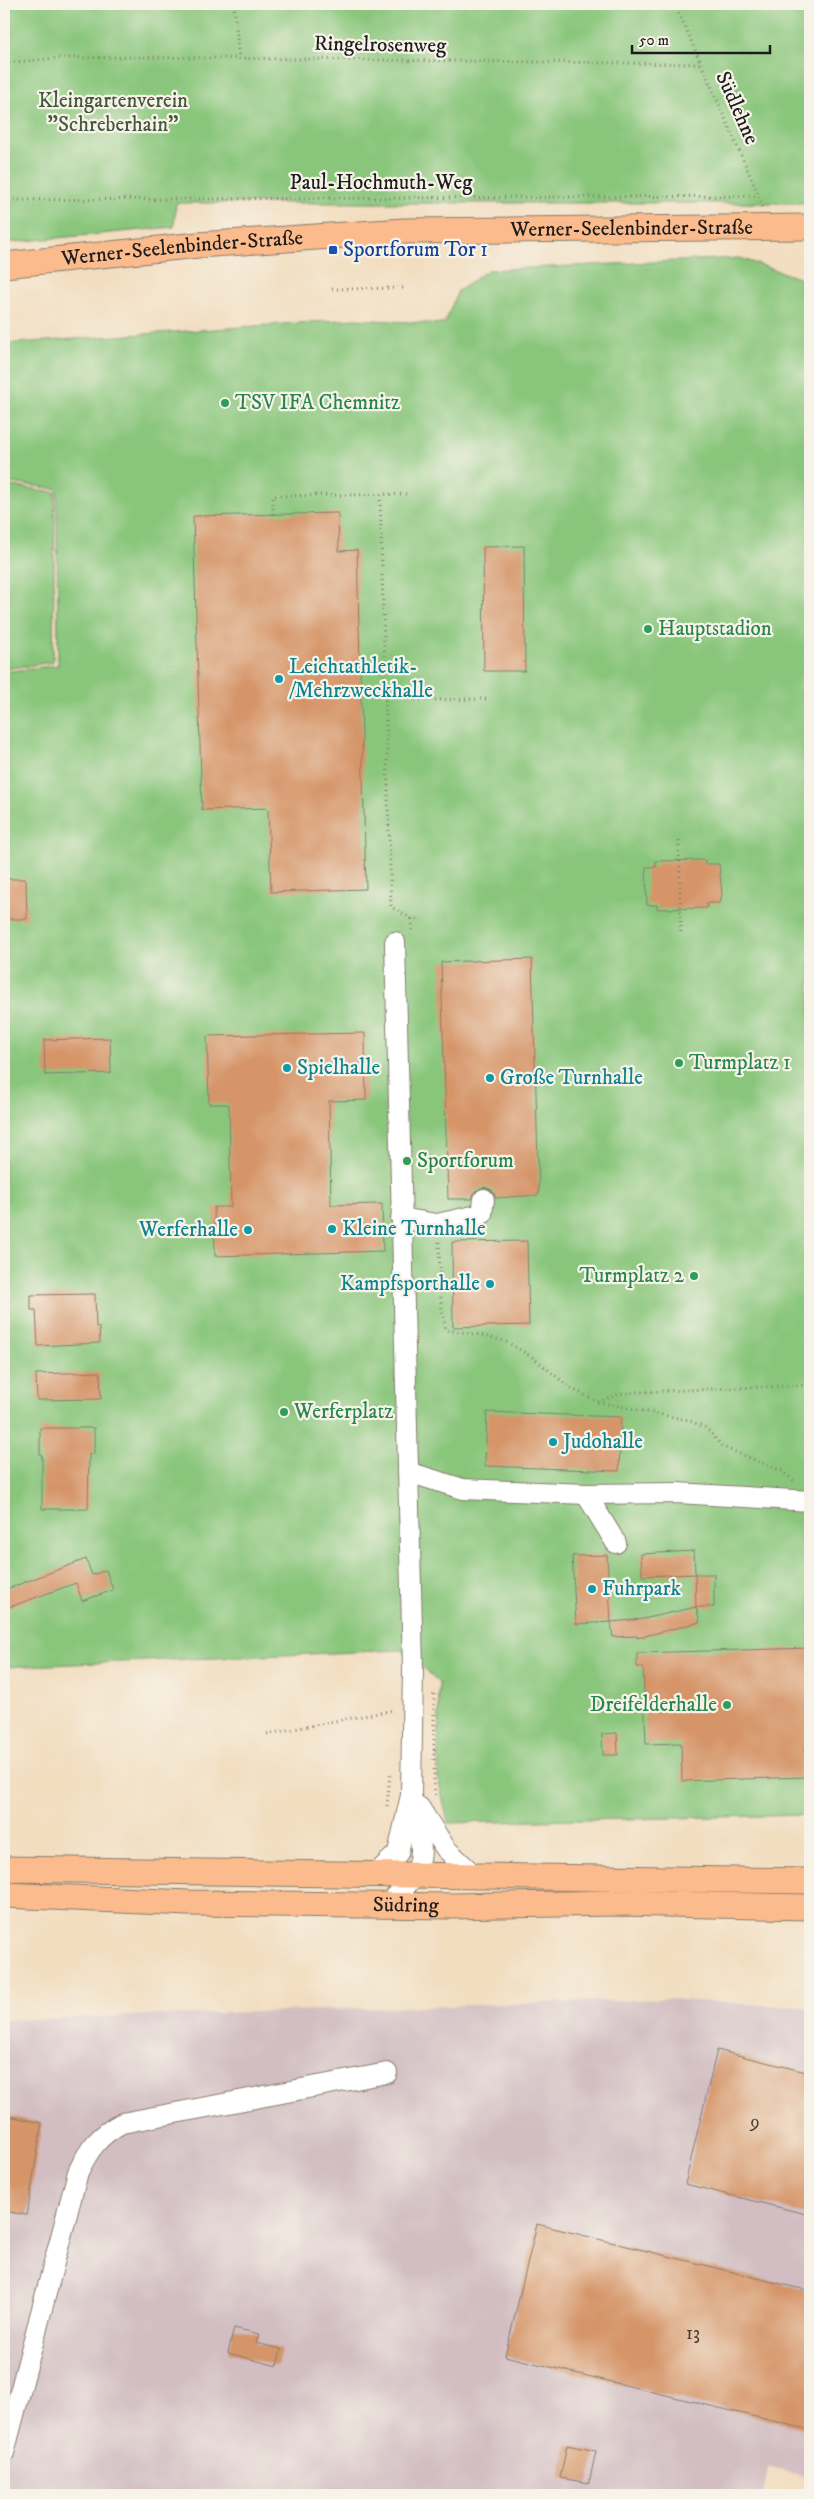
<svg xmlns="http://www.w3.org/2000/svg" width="814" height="2499" viewBox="0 0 814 2499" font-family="'IM FELL DW Pica',serif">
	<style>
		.industrial { fill: #d2bec2 }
		.green { fill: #89c67c; stroke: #52714c }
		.building { fill: #d59569 }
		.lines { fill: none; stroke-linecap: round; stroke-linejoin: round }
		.minor-casing { stroke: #877c6e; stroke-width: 22 }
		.major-casing { stroke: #877c6e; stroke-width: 27 }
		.path { stroke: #877c6e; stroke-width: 3; stroke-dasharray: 1 4; stroke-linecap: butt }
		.minor { stroke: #fff; stroke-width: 20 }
		.major { stroke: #fbbb8c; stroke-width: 25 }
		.transit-dot { fill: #1a4fb4; stroke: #f7f3e8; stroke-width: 2 }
		.leisure-dot { fill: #2e9e5b; stroke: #f7f3e8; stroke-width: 2 }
		.culture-dot { fill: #0f9aa8; stroke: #f7f3e8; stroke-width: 2 }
		.labels { text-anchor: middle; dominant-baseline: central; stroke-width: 4.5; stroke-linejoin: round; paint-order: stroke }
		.number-label { font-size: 19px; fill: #4a3a2f }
		.street-label { font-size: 21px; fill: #1c1c1c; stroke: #f7f3e8 }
		.park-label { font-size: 21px; fill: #42583e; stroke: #f7f3e8 }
		.transit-label { font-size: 21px; fill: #164399; stroke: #f7f3e8; text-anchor: start }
		.leisure-label { font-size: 21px; fill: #27864d; stroke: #f7f3e8; text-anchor: start }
		.culture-label { font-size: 21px; fill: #0d838f; stroke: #f7f3e8; text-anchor: start }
	</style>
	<rect width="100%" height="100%" fill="#f7f3e8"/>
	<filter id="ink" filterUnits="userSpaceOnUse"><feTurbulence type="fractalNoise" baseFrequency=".02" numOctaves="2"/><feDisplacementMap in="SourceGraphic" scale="10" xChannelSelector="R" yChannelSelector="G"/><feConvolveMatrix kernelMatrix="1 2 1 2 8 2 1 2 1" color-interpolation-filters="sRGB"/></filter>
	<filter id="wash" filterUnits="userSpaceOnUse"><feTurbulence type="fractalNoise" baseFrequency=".0096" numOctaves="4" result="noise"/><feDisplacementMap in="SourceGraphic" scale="20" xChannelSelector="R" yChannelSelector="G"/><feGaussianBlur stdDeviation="1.12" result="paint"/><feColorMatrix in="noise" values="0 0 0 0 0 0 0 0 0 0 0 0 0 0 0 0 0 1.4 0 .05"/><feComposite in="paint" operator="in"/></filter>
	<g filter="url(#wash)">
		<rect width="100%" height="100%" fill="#f2ddbf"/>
		<!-- industrial -->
		<path class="industrial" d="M665,1999l145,9v470l-42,-11 -5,28h-759v-475z"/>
		<!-- green -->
		<g class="green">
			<path d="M4,4h806v199h-634l-2,24 -170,16z"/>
			<path d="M740,258l70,24v1533l-362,8 -10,-46 1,-95 -37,-32 -398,17v-995l54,-7 -1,-176 -53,-7v-138l350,-25 90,5 14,-33 30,-21z"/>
			<path d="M4,485l51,7 -2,170 -49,7z"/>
		</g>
		<g id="blocks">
			<!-- building -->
			<g class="building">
				<path d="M338,513l1,38 18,-1 9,339 -95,3 -3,-84 -66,2 -9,-294z"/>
				<path d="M524,546l1,125h-41l-1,-124z"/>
				<path d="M705,860v4h14l3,30 -2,9h-13v5l-50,1v-4h-10l-1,-38h10v-6z"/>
				<path d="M4,879h22l1,40h-23z"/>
				<path d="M532,959l7,236 -43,3 -4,-8 -7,-3 -10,4 -3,8h-24l-7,-237z"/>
				<path d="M365,1033l1,67 -37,1 2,104 51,-1 1,47 -168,5 -1,-49h17l-2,-103h-20l-2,-68z"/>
				<path d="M110,1038l1,35 -66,2 -1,-35z"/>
				<path d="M527,1241l2,84 -76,2 -1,-85z"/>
				<path d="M95,1294l1,33h3l1,16 -62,3 -2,-36h-5v-15z"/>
				<path d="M100,1372l1,27 -64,1 -1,-26z"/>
				<path d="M487,1412l134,5 -2,54 -134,-5z"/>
				<path d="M40,1428h54v26h-5l-1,55h-46v-54h-2z"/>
				<path d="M694,1551l1,23 -53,2 -1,-22z"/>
				<path d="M607,1555l4,67 -35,2 -4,-68z"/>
				<path d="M86,1559l6,16 14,-5 7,20 -31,11 -6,-18 -72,26v-19z"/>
				<path d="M695,1574h19v33h-18z"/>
				<path d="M696,1607l4,15 -63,16v-2l-24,1 -2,-15 32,-3z"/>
				<path d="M810,1648v102h-5l1,27 -124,4 -1,-38 -35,1 -3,-77h-6v-14z"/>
				<path d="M617,1733l1,22h-15l-1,-21z"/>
				<path d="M717,2050l93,23v142l-125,-31z"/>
				<path d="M4,2115l38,8 -15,92 -23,-4z"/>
				<path d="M537,2224l273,67v139l-305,-74z"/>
				<path d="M234,2328l25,6 -3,9 25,6 -4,17 -49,-13z"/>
				<path d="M567,2445l29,6 -7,32 -29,-5z"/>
			</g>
		</g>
	</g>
	<g filter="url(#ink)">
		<use href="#blocks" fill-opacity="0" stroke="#877c6e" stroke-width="1"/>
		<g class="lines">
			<defs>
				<g id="minor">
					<path d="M401,1218l36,6 45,-10 2,-15"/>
					<path d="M408,1472l55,17 123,5 91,-1 133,8"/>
					<path d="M586,1494l30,49"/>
					<path d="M419,1807l27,42 29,27"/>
					<path d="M375,1875l23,-22 13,-58 2,-126 -18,-727"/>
					<path d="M386,1905c45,-38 38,-52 26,-106"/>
					<path d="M4,2453l74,-281c11,-23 21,-37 44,-49l265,-50"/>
				</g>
				<g id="major">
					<path id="s1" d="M4,265l194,-20 206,-14 406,-4"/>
					<path d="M4,1869l806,12"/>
					<path id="s2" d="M4,1895l184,8 264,3 165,-3 193,4"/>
				</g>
			</defs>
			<!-- minor casing -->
			<use href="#minor" class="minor-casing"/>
			<!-- major casing -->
			<use href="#major" class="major-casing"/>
			<!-- path -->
			<g class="path">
				<path d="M234,4l5,55"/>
				<path d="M675,4l84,192 3,12"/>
				<path d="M4,63l54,-5 77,-1 566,7"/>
				<path d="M4,200l755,-4"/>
				<path d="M332,289l73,-1"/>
				<path d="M380,495l11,412 21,12h9"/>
				<path d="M273,514v-18l137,-2"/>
				<path d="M415,700l73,-1"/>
				<path d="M679,841l2,94"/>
				<path d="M412,919v15"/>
				<path d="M4,1095l2,-2"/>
				<path d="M439,1242l2,61 5,27 30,4 29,7 29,17 35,29 29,15 90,18 18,8 17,19 59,24 12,10"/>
				<path d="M598,1402l21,-8 19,-2 172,-7"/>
				<path d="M434,1694v91l2,13"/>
				<path d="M267,1734l127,-24"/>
				<path d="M387,1806l3,-31"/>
			</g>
			<!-- minor -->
			<use href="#minor" class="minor"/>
			<!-- major -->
			<use href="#major" class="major"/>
		</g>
	</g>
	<!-- markers -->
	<rect class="transit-dot" x="328" y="245" width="10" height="10" rx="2.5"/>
	<g class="leisure-dot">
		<circle cx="225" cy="403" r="5"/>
		<circle cx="648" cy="629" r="5"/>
		<circle cx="679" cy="1063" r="5"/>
		<circle cx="407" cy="1161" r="5"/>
		<circle cx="694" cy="1276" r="5"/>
		<circle cx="284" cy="1412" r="5"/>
		<circle cx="727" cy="1705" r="5"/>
	</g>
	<g class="culture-dot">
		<circle cx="279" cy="679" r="5"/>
		<circle cx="287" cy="1068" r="5"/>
		<circle cx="490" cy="1078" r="5"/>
		<circle cx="332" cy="1229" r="5"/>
		<circle cx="248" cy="1230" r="5"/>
		<circle cx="490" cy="1284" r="5"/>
		<circle cx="553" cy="1442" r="5"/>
		<circle cx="592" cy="1589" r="5"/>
	</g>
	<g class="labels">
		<!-- number labels -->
		<g class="number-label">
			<text x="755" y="2122">9</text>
			<text x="693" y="2333">13</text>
		</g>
		<!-- street labels -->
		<g class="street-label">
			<text transform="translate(380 45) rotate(1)">Ringelrosenweg</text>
			<text transform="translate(737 108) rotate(66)">Südlehne</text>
			<text x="381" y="183">Paul-Hochmuth-Weg</text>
			<text stroke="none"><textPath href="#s1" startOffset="629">Werner-Seelenbinder-Straße</textPath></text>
			<text stroke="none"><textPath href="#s1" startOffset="179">Werner-Seelenbinder-Straße</textPath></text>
			<text stroke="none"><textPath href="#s2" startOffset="402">Südring</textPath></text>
		</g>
		<!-- park labels -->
		<g class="park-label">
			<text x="113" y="101">Kleingartenverein<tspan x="113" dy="24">"Schreberhain"</tspan></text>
		</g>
		<!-- transit labels -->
		<g class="transit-label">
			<text x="343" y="250">Sportforum Tor 1</text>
		</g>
		<!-- leisure labels -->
		<g class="leisure-label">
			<text x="235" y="403">TSV IFA Chemnitz</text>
			<text x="658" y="629">Hauptstadion</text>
			<text x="689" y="1063">Turmplatz 1</text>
			<text x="417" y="1161">Sportforum</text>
			<text x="684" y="1276" text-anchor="end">Turmplatz 2</text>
			<text x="294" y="1412">Werferplatz</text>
			<text x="717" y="1705" text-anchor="end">Dreifelderhalle</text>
		</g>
		<!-- culture labels -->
		<g class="culture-label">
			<text x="289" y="667">Leichtathletik-<tspan x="289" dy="24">/Mehrzweckhalle</tspan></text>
			<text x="297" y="1068">Spielhalle</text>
			<text x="500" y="1078">Große Turnhalle</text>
			<text x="342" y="1229">Kleine Turnhalle</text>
			<text x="238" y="1230" text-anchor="end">Werferhalle</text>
			<text x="480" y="1284" text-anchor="end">Kampfsporthalle</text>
			<text x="563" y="1442">Judohalle</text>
			<text x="602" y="1589">Fuhrpark</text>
		</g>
	</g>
	<!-- margin -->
	<rect width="814" height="2499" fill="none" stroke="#f7f3e8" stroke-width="20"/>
	<!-- scale -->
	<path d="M632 45v8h138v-8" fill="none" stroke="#1c1c1c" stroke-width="2.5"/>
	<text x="639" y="45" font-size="15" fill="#1c1c1c" stroke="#f7f3e8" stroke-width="4" paint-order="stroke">50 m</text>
</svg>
